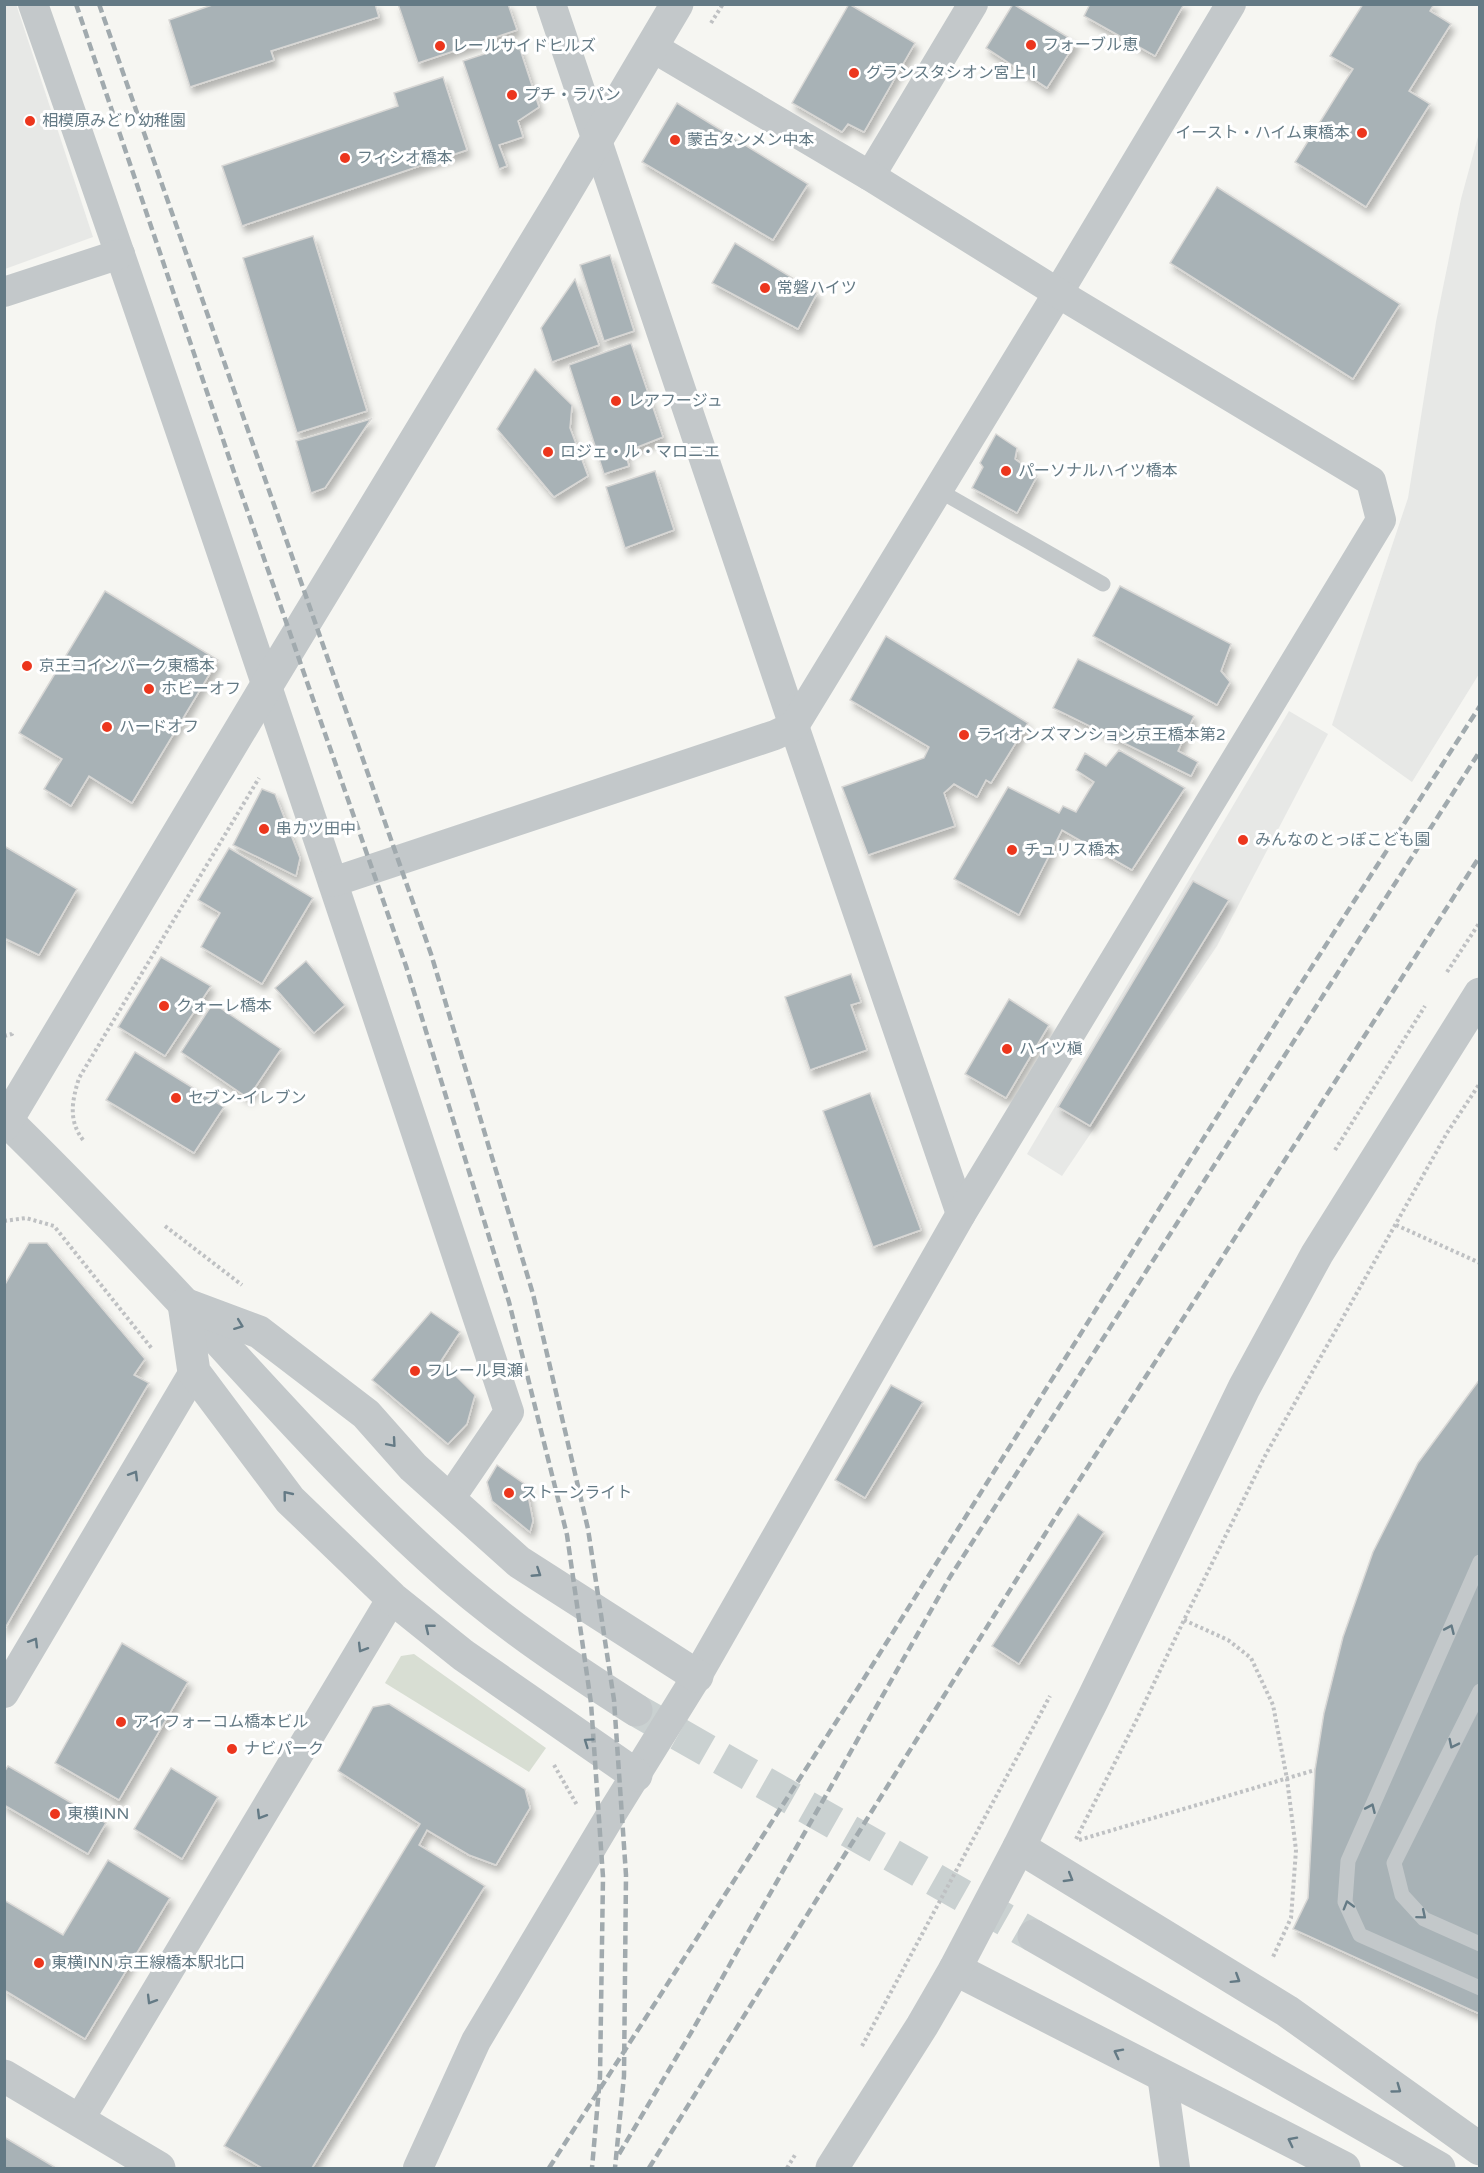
<svg xmlns="http://www.w3.org/2000/svg" width="1484" height="2173" viewBox="0 0 1484 2173" font-family="'Varela Round','Noto Sans JP',sans-serif">
	<style>
		.built { fill: #e7e8e6 }
		.green { fill: #d8ded3 }
		.building { fill: #a8b2b6; stroke: #d8d7d5; stroke-width: 1.5; filter: url(#shadow) }
		.lines { fill: none; stroke-linecap: round; stroke-linejoin: round }
		.tertiary-tunnel { stroke: #cad1d1; stroke-width: 33; stroke-dasharray: 33 16; stroke-linecap: butt }
		.path { stroke: #bfc1c3; stroke-width: 4; stroke-dasharray: 3 3; stroke-linecap: butt }
		.service { stroke: #c3c8ca; stroke-width: 15 }
		.minor { stroke: #c3c8ca; stroke-width: 30 }
		.tertiary { stroke: #c3c8ca; stroke-width: 33 }
		.rail { stroke: #a1aaae; stroke-width: 4.5; stroke-dasharray: 9 4.5; stroke-linecap: butt }
		.oneway { stroke: #647a85 }
		.poi-dot { fill: #ec361d; stroke: #fff; stroke-width: 2 }
		.labels { text-anchor: middle; dominant-baseline: central; stroke-width: 6; stroke-linejoin: round; paint-order: stroke }
		.poi-label { font-size: 16px; fill: #647a85; stroke: #fff; text-anchor: start }
	</style>
	<defs>
		<filter id="shadow"><feDropShadow dx="3.5" dy="6" stdDeviation="3" flood-color="#0004"/></filter>
	</defs>
	<rect width="100%" height="100%" fill="#f6f6f2"/>
	<!-- built -->
	<g class="built">
		<path d="M16,4l77,233 -88,32 -1,-264z"/>
		<path d="M1479,133v541l-67,108 -80,-57 76,-227 28,-176 25,-123z"/>
		<path d="M1289,711l39,23 -111,212 -155,230 -35,-22z"/>
	</g>
	<!-- green -->
	<path class="green" d="M414,1654l132,94 -17,24 -144,-89 16,-27z"/>
	<!-- building -->
	<g class="building">
		<path d="M215,4h160l4,13 -108,34 3,9 -84,27 -21,-67z"/>
		<path d="M398,4h110l9,26 -99,33z"/>
		<path d="M849,4l66,39 -51,89 -16,-8 -6,8 -50,-29z"/>
		<path d="M1013,4l63,38 -29,46 -61,-40z"/>
		<path d="M1090,4h94l-29,52 -71,-40z"/>
		<path d="M1363,4h71l-4,7 21,13 -42,67 21,13 -64,103 -71,-45 58,-93 -23,-13z"/>
		<path d="M518,43l21,64 -21,14 5,16 -24,8 8,21 -8,3 -36,-108z"/>
		<path d="M443,77l24,73 -225,76 -20,-60 176,-60 -4,-13z"/>
		<path d="M677,103l131,81 -35,56 -131,-78z"/>
		<path d="M1217,187l183,117 -47,75 -183,-116z"/>
		<path d="M313,236l54,175 -70,22 -54,-175z"/>
		<path d="M735,243l82,50 -19,36 -86,-46z"/>
		<path d="M610,255l24,76 -30,10 -24,-76z"/>
		<path d="M575,279l24,66 -47,17 -11,-34z"/>
		<path d="M631,343l32,94 -38,15 4,14 -25,8 -35,-109z"/>
		<path d="M535,369l37,36 -2,23 18,48 -34,21 -57,-68z"/>
		<path d="M371,419l-46,69 -14,5 -15,-52z"/>
		<path d="M996,434l21,14 -2,11 22,17 -20,37 -45,-25 11,-21 -3,-4z"/>
		<path d="M655,471l19,59 -49,18 -19,-61z"/>
		<path d="M1120,586l111,58 -10,27 9,11 -13,23 -124,-69z"/>
		<path d="M105,591l113,69 -86,143 -43,-27 -18,30 -27,-17 18,-30 -43,-26z"/>
		<path d="M886,636l142,87 -37,60 -5,-3 -9,17 -23,-13 -10,9 11,33 -87,29 -26,-68 82,-29 5,-11 -79,-47z"/>
		<path d="M1078,659l116,57 -16,35 20,11 -7,14 -138,-68z"/>
		<path d="M1119,750l66,38 -53,82 -70,-40 -43,85 -65,-36 54,-92 51,26 4,-7 13,6 18,-30 -18,-12 9,-17 21,13z"/>
		<path d="M262,789l13,5 25,64 -4,18 -63,-31z"/>
		<path d="M4,846l73,43 -38,66 -35,-17z"/>
		<path d="M229,848l84,50 -51,86 -61,-37 19,-34 -22,-13z"/>
		<path d="M1193,881l36,19 -139,226 -32,-19z"/>
		<path d="M161,957l50,29 -46,70 -47,-29z"/>
		<path d="M306,961l39,44 -31,28 -39,-45z"/>
		<path d="M851,974l10,28 -10,3 16,45 -57,20 -25,-73z"/>
		<path d="M1009,999l40,26 -43,73 -41,-24z"/>
		<path d="M213,1003l68,46 -33,49 -67,-46z"/>
		<path d="M135,1052l89,55 -30,46 -88,-53z"/>
		<path d="M870,1093l51,137 -48,17 -50,-136z"/>
		<path d="M29,1243h18l98,116 -11,16 15,8 -145,247v-344z"/>
		<path d="M431,1312l29,20 -19,29 34,34 -8,29 -19,20 -76,-64z"/>
		<path d="M1480,1379v635l-187,-85 15,-31 7,-128 9,-57 19,-76 30,-85 45,-89z"/>
		<path d="M891,1385l32,17 -58,96 -30,-18z"/>
		<path d="M497,1465l29,20 7,36 -3,11 -38,-31 -5,-19z"/>
		<path d="M1078,1514l26,18 -85,132 -27,-18z"/>
		<path d="M122,1643l66,39 -69,118 -64,-37z"/>
		<path d="M389,1704l136,85 5,19 -34,57 -27,-10 -42,-25 -8,15 66,41 -173,282h-50l-38,-22 196,-322 -82,-53 35,-64z"/>
		<path d="M8,1766l98,57 -18,31 -84,-49v-33z"/>
		<path d="M171,1768l47,29 -36,62 -48,-30z"/>
		<path d="M108,1860l62,38 -85,141 -81,-49v-90l59,35z"/>
		<path d="M4,2137l52,31h-52z"/>
	</g>
	<g class="lines">
		<!-- tertiary-tunnel -->
		<path class="tertiary-tunnel" d="M636,1710l398,226"/>
		<!-- path -->
		<g class="path">
			<path d="M711,23l12,-19"/>
			<path d="M1447,972l33,-50"/>
			<path d="M4,1036l8,-2 1,-3"/>
			<path d="M83,1140c-15,-20 -11,-39 -4,-62l180,-300"/>
			<path d="M1335,1150l90,-144"/>
			<path d="M4,1221l22,-3 28,8 99,124"/>
			<path d="M1396,1225l84,38"/>
			<path d="M165,1226l77,59"/>
			<path d="M1184,1620l44,20 23,18 22,47 14,74 9,71 -5,68 -19,41"/>
			<path d="M554,1765l23,40"/>
			<path d="M1076,1839l60,-118 48,-101 82,-166 181,-321 33,-50"/>
			<path d="M1079,1840l236,-70"/>
			<path d="M862,2046l188,-350"/>
			<path d="M787,2168l8,-13"/>
		</g>
		<!-- service -->
		<g class="service">
			<path d="M938,490l165,94"/>
			<path d="M1480,1562l-132,299 -3,41 15,33 120,53"/>
			<path d="M1480,1691l-86,172 8,32 22,24 56,25"/>
		</g>
		<!-- minor -->
		<g class="minor">
			<path d="M33,4c164,468 320,938 476,1408l-60,88"/>
			<path d="M551,4l243,722 167,488"/>
			<path d="M870,176l103,-172"/>
			<path d="M4,292l116,-38"/>
			<path d="M333,882l442,-147 19,-9 264,-433 173,-289"/>
			<path d="M4,1693l190,-321"/>
			<path d="M1162,2075l13,93"/>
			<path d="M79,2120l313,-522"/>
			<path d="M418,2168l58,-127 133,-223 88,-142 264,-462 420,-694 -10,-39 -313,-188 -188,-117 -218,-129"/>
		</g>
		<!-- tertiary -->
		<g class="tertiary">
			<path d="M4,1118c75,73 146,149 217,225 68,74 136,149 211,217 63,58 132,104 204,150"/>
			<path d="M4,1125l263,-440 294,-485 116,-196"/>
			<path d="M636,1775l-173,-120 -71,-57 -102,-98 -96,-128 -10,-68 75,28 107,82 47,53 106,95 178,114"/>
			<path d="M1019,1847l268,164 193,138"/>
			<path d="M1034,1936l405,232"/>
			<path d="M955,1969l389,199"/>
			<path d="M4,2076l155,92"/>
			<path d="M832,2168l90,-142 33,-57 64,-122 74,-148 151,-311 73,-134 163,-260"/>
		</g>
		<!-- rail -->
		<g class="rail">
			<path d="M76,4l161,477 169,485 103,336 58,233 24,168 12,174 -3,200 -8,91"/>
			<path d="M99,4l332,950 102,340 55,235 26,171 12,175 -2,201 -9,92"/>
			<path d="M619,2154l73,-123 258,-454 530,-826"/>
			<path d="M549,2168l309,-480 435,-692 187,-290"/>
			<path d="M649,2168l406,-650 425,-662"/>
		</g>
	</g>
	<!-- one-way arrows -->
	<defs><path id="oneway-chevron" d="M-2-3.5L2.5 0L-2 3.5" fill="none" stroke-width="1.6" stroke-linecap="round" stroke-linejoin="round" transform="scale(1.5)"/></defs>
	<g class="oneway">
		<use href="#oneway-chevron" transform="translate(239 1325) rotate(21)"/>
		<use href="#oneway-chevron" transform="translate(392 1443) rotate(49)"/>
		<use href="#oneway-chevron" transform="translate(134 1475) rotate(-59)"/>
		<use href="#oneway-chevron" transform="translate(287 1495) rotate(-129)"/>
		<use href="#oneway-chevron" transform="translate(537 1573) rotate(33)"/>
		<use href="#oneway-chevron" transform="translate(429 1628) rotate(-141)"/>
		<use href="#oneway-chevron" transform="translate(1450 1629) rotate(-66)"/>
		<use href="#oneway-chevron" transform="translate(34 1642) rotate(-59)"/>
		<use href="#oneway-chevron" transform="translate(362 1648) rotate(121)"/>
		<use href="#oneway-chevron" transform="translate(588 1742) rotate(-145)"/>
		<use href="#oneway-chevron" transform="translate(1453 1744) rotate(116)"/>
		<use href="#oneway-chevron" transform="translate(1371 1808) rotate(-66)"/>
		<use href="#oneway-chevron" transform="translate(261 1815) rotate(121)"/>
		<use href="#oneway-chevron" transform="translate(1069 1878) rotate(31)"/>
		<use href="#oneway-chevron" transform="translate(1348 1905) rotate(-106)"/>
		<use href="#oneway-chevron" transform="translate(1422 1915) rotate(40)"/>
		<use href="#oneway-chevron" transform="translate(1236 1979) rotate(32)"/>
		<use href="#oneway-chevron" transform="translate(151 2000) rotate(121)"/>
		<use href="#oneway-chevron" transform="translate(1118 2053) rotate(-153)"/>
		<use href="#oneway-chevron" transform="translate(1397 2089) rotate(36)"/>
		<use href="#oneway-chevron" transform="translate(1292 2141) rotate(-153)"/>
	</g>
	<!-- markers -->
	<g class="poi-dot">
		<circle cx="1031" cy="45" r="6"/>
		<circle cx="440" cy="46" r="6"/>
		<circle cx="854" cy="73" r="6"/>
		<circle cx="512" cy="95" r="6"/>
		<circle cx="30" cy="121" r="6"/>
		<circle cx="1362" cy="133" r="6"/>
		<circle cx="675" cy="140" r="6"/>
		<circle cx="345" cy="158" r="6"/>
		<circle cx="765" cy="288" r="6"/>
		<circle cx="616" cy="401" r="6"/>
		<circle cx="548" cy="452" r="6"/>
		<circle cx="1006" cy="471" r="6"/>
		<circle cx="27" cy="666" r="6"/>
		<circle cx="149" cy="689" r="6"/>
		<circle cx="107" cy="727" r="6"/>
		<circle cx="964" cy="735" r="6"/>
		<circle cx="264" cy="829" r="6"/>
		<circle cx="1243" cy="840" r="6"/>
		<circle cx="1012" cy="850" r="6"/>
		<circle cx="164" cy="1006" r="6"/>
		<circle cx="1007" cy="1049" r="6"/>
		<circle cx="176" cy="1098" r="6"/>
		<circle cx="415" cy="1371" r="6"/>
		<circle cx="509" cy="1493" r="6"/>
		<circle cx="121" cy="1722" r="6"/>
		<circle cx="232" cy="1749" r="6"/>
		<circle cx="55" cy="1814" r="6"/>
		<circle cx="39" cy="1963" r="6"/>
	</g>
	<g class="labels">
		<!-- poi labels -->
		<g class="poi-label">
			<text x="1043" y="45">フォーブル恵</text>
			<text x="452" y="46">レールサイドヒルズ</text>
			<text x="866" y="73">グランスタシオン宮上Ⅰ</text>
			<text x="524" y="95">プチ・ラパン</text>
			<text x="42" y="121">相模原みどり幼稚園</text>
			<text x="1350" y="133" text-anchor="end">イースト・ハイム東橋本</text>
			<text x="687" y="140">蒙古タンメン中本</text>
			<text x="357" y="158">フィシオ橋本</text>
			<text x="777" y="288">常磐ハイツ</text>
			<text x="628" y="401">レアフージュ</text>
			<text x="560" y="452">ロジェ・ル・マロニエ</text>
			<text x="1018" y="471">パーソナルハイツ橋本</text>
			<text x="39" y="666">京王コインパーク東橋本</text>
			<text x="161" y="689">ホビーオフ</text>
			<text x="119" y="727">ハードオフ</text>
			<text x="976" y="735">ライオンズマンション京王橋本第2</text>
			<text x="276" y="829">串カツ田中</text>
			<text x="1255" y="840">みんなのとっぽこども園</text>
			<text x="1024" y="850">チュリス橋本</text>
			<text x="176" y="1006">クォーレ橋本</text>
			<text x="1019" y="1049">ハイツ槇</text>
			<text x="188" y="1098">セブン-イレブン</text>
			<text x="427" y="1371">フレール貝瀬</text>
			<text x="521" y="1493">ストーンライト</text>
			<text x="133" y="1722">アイフォーコム橋本ビル</text>
			<text x="244" y="1749">ナビパーク</text>
			<text x="67" y="1814">東横INN</text>
			<text x="51" y="1963">東横INN 京王線橋本駅北口</text>
		</g>
	</g>
	<!-- border -->
	<rect width="1484" height="2173" fill="none" stroke="#647a85" stroke-width="12"/>
</svg>
